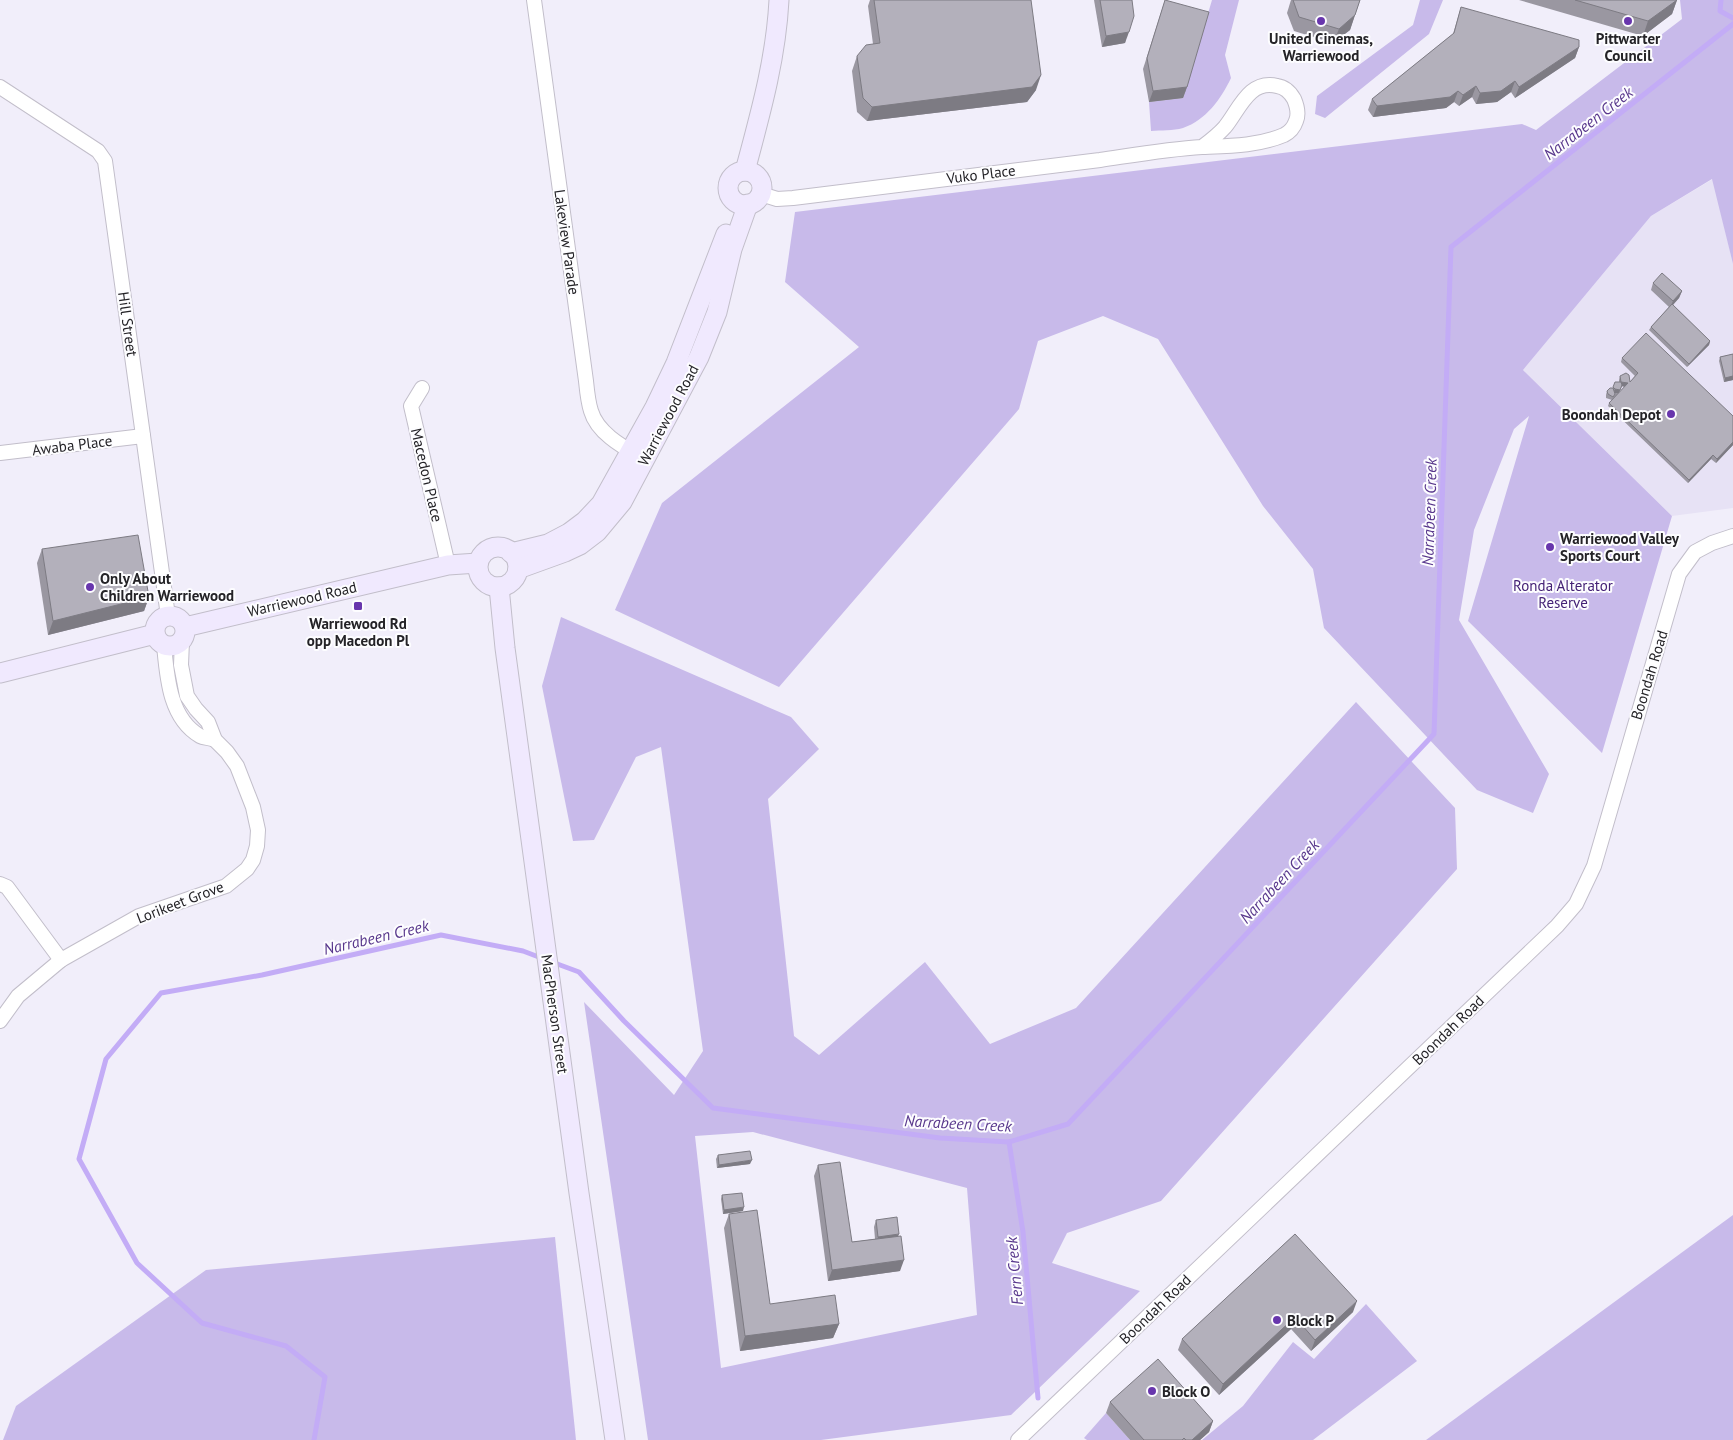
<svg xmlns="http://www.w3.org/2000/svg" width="1733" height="1440" viewBox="0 0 1733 1440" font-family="'PT Sans',sans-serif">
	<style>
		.built { fill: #e7e2f5 }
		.green { fill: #c8baea; fill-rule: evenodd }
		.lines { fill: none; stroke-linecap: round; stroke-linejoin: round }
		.stream { stroke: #c3acf6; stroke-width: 5 }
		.street-casing { stroke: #c2beca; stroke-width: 16 }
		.secondary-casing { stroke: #c2beca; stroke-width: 21 }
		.street { stroke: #fff; stroke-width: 14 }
		.secondary { stroke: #f0e9fe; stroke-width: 19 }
		.wall { fill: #9a97a1; fill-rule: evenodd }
		.shaded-wall { fill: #7d7b83 }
		.building { fill: #b3b0bb; stroke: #7d7b83 }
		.poi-dot { fill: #6836ad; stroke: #fdfdff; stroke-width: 2 }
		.labels { text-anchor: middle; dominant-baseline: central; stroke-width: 4; stroke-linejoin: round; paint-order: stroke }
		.poi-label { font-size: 15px; font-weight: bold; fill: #242327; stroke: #fdfdff; text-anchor: start }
		.street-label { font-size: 15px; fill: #242327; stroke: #fdfdff }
		.park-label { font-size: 15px; fill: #452276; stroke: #fdfdff }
		.water-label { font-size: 16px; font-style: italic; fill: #58378c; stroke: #fdfdff }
	</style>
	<rect width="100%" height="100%" fill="#f1eefa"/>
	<!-- built -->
	<path class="built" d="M1713,179l20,85v244l-61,8 -149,-146 128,-154z"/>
	<!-- green -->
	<g class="green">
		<path d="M1212,0h27l-14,55 6,23c-10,21 -25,42 -48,50 -10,3 -22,2 -32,3l-2,-29 34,-4z"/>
		<path d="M1420,0h23l-14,34 -104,84 -10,-4 2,-18 96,-71z"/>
		<path d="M1680,0h53v264l-21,-85 -61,37 -128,154 149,146 -70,237 -134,-132 61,-205 -15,13 -40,101 -15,90 90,154 -16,39 -56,-23 -153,-162 -11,-59 -50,-63 -105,-167 -55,-23 -65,25 -19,68 -240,278 -164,-77 47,-107 197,-156 -74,-65 10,-70 727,-88 14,6 146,-111z"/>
		<path d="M561,617l230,100 28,32 -51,50 26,237 25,19 106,-93 65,82 86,-36 280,-306 99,106 2,61 -296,332 -94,32 -15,30 88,28 -129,124 -190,25h-173l-64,-438 90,93 29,-44 -42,-304 -25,10 -42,83 -21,1 -31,-155zM753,1132l214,56 10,127 -256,53 -26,-232z"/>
		<path d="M1733,1215v225h-307z"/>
		<path d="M555,1237l21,203h-573l13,-34 190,-136z"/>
		<path d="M1366,1304l51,57 -104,79h-111l41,-34 50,-64 21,17z"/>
		<path d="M1106,1413l24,27h-43l-3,-2z"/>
	</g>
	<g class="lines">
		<!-- stream -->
		<g class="stream">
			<path d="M1721,0l-1,11 13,7"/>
			<path d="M552,962l27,10 45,49 89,87 227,30 69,4 59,-18 366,-390 17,-487 282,-223"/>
			<path d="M1009,1142l14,90 15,166"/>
			<path d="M314,1440l11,-63 -39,-31 -84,-23 -65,-60 -58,-104 27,-100 55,-66 101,-18 179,-40 82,16 21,8"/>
		</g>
		<defs>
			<g id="street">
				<path d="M534,0l52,381c1,10 2,21 5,30 6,21 30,35 48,45"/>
				<path d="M0,87l98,64 7,10 63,455"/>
				<path d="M761,194l16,5 16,-1 307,-38c34,-5 68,-11 102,-13 27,-1 56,-1 82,-12 6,-3 10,-8 12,-14 3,-7 1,-15 -2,-22 -4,-7 -9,-12 -17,-13 -28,-7 -38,24 -52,41 -7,8 -15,14 -23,20"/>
				<path d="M422,388l-11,18 37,159"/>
				<path d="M0,453l143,-17"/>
				<path d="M164,645c3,31 5,73 36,91 4,2 11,2 15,4"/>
				<path d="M0,884l7,3 54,73"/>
				<path d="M0,1021l18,-25 43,-36 78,-44 87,-30 21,-17 6,-9 4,-14 1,-16 -5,-23 -16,-41 -10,-14 -12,-12 -7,-18 -12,-13 -9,-13 -6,-31 1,-24"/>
				<path d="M1018,1440l539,-514 19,-22 18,-38 85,-292 16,-22 17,-9 21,-7"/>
			</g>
			<g id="secondary">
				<path d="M745,171c15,-56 31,-112 34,-171"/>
				<circle cx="745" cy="188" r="17"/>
				<circle cx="498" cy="567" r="20"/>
				<path d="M511,553l37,-9 21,-11 16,-12 16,-17 54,-97 21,-44 50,-129"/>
				<path d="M518,569l47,-17 15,-7 17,-13 25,-30 77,-145 18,-45 15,-63 16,-45"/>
				<path d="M499,587l6,61 74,545 36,247"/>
				<circle cx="170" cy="631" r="15"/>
				<path d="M185,627l263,-62 30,-2"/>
				<path d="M0,673l155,-39"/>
			</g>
		</defs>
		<!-- street casing -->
		<use href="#street" class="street-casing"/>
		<!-- secondary casing -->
		<use href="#secondary" class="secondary-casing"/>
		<!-- street -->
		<use href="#street" class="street"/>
		<!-- secondary -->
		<use href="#secondary" class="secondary"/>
	</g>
	<!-- wall -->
	<g class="wall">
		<path d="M870,0h161l5,90 -9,12 -160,19 -10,-9 -5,-41 5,-15 16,-12 -5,-38z"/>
		<path d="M1094,0h38l-7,43 -23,4z"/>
		<path d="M1165,0l22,87 -4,11 -34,4 -6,-33z"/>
		<path d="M1291,0h69l-10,30 -17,13 -39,-12 -7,-18z"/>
		<path d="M1519,0h158l-5,14 -29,22z"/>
		<path d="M1461,7l118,40 -4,11 -60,40 -4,-6 -14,10 -21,2 -4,-7 -13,9 -5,-4 -8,6 -73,9 -5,-7 4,-11 81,-65z"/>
		<path d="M1653,283l29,8 -3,7 -6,7 37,36 -1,4 -22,22 -38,-37 2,-3 18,-20 -18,-17z"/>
		<path d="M1733,354v26l-9,2 -5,-21 1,-4z"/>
		<path d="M1622,358l111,58v29l-17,18 -5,-4 -23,24 -80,-77 1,-3 3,-3 -6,-2v-3l1,-4 6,-3 2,-6h4v-2l1,-4 10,6 5,-6 -14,-14zM1622,386l3,1 -6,6z"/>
		<path d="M42,549l107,48 -5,14 -96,24 -11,-72z"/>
		<path d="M718,1155l32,9 -33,4 -1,-9z"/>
		<path d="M818,1165l34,77 23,-3 -1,-12 2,-7 22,16 2,35 -72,10 -14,-105z"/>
		<path d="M722,1195l21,16 -20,3 -2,-15z"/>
		<path d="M729,1214l41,90 69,20 -6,14 -93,13 -16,-123z"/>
		<path d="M1295,1234l58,78 -42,39 -20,-22 -72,66 -41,-45 4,-11z"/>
		<path d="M1110,1402l103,19 -4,11 -9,8h-70l-24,-27z"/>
	</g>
	<!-- shaded-wall -->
	<g class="shaded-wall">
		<path d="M1677,0l-5,14 -29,22 5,-15z"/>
		<path d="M1355,15l-5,15 -17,13 6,-14z"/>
		<path d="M1129,32l-4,11 -23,4 4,-11z"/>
		<path d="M1579,47l-4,11 -60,40 4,-11z"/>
		<path d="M1041,75l-5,15 -9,12 -160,19 5,-14z"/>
		<path d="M1515,81l-4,11 -14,10 -21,2 4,-11z"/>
		<path d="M1476,86l-4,11 -13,9 4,-11z"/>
		<path d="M1187,87l-4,11 -34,4 4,-11z"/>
		<path d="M1458,91l-4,11 -8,6 -73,9 4,-11z"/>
		<path d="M1682,291l-3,7 -9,10 3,-7z"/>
		<path d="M1710,341l-1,4 -22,22 2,-3z"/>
		<path d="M1733,376v4l-9,2 1,-4z"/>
		<path d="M1621,382l7,1 -1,4 -7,-1z"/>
		<path d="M1615,389l5,1 -1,3h-6z"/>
		<path d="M1733,442v3l-17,18 1,-4z"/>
		<path d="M1713,455l-2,4 -23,24 1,-3z"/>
		<path d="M149,597l-5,14 -96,24 5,-14z"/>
		<path d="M752,1160l-2,4 -33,4 2,-3z"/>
		<path d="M744,1207l-1,4 -20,3 1,-4z"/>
		<path d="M899,1234l-3,8 -20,2 2,-7z"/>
		<path d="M904,1260l-4,11 -72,10 4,-11z"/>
		<path d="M1357,1301l-4,11 -42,39 4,-11z"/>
		<path d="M1295,1317l-4,12 -72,66 4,-11z"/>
		<path d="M839,1324l-6,14 -93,13 5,-15z"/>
		<path d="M1213,1421l-4,11 -9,8h-8z"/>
	</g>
	<!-- building -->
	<g class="building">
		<path d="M874,0h157l10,75 -9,12 -160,20 -9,-9 -6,-42 9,-11 14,-2z"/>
		<path d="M1100,0h32l2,16 -5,16 -23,4z"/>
		<path d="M1165,0l44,12 -22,75 -34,4 -6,-33z"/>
		<path d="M1293,0h67l-5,15 -16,14 -40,-12z"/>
		<path d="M1575,0h102l-29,21z"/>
		<path d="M1461,7l118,33v7l-60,40 -4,-6 -14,10 -21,2 -4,-7 -13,9 -5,-4 -8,6 -73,9 -5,-7 82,-66z"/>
		<path d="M1662,273l20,18 -9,10 -20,-18z"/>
		<path d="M1672,304l38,37 -21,23 -38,-37z"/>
		<path d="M1646,333l87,83v26l-16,17 -4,-4 -24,25 -80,-77 19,-20 -7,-1 -1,-6 6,-3 3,2 1,7 8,-9 -16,-15z"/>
		<path d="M1733,354v22l-8,2 -5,-21z"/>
		<path d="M1615,382h6l1,3 -2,5 -5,-1 -2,-2z"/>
		<path d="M1610,388h3l2,6 -2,3 -5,-3 -1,-3z"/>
		<path d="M138,535l11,62 -96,24 -11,-72z"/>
		<path d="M750,1151l2,9 -33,5 -1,-10z"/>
		<path d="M840,1162l12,80 49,-6 3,24 -72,10 -14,-105z"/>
		<path d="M742,1193l2,14 -20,3 -2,-15z"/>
		<path d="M757,1210l13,94 65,-9 4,29 -94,12 -16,-122z"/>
		<path d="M897,1217l2,17 -21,3 -2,-17z"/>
		<path d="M1295,1234l62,67 -42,39 -20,-23 -72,67 -41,-45z"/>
		<path d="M1158,1359l55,62 -21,19h-6l-2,-2 -2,2h-38l-34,-38z"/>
	</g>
	<!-- markers -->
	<g class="poi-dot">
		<circle cx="1321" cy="21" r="5"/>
		<circle cx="1628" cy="21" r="5"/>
		<circle cx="1671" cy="414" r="5"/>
		<circle cx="1550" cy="547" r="5"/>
		<circle cx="90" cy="587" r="5"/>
		<rect x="353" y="601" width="10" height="10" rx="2.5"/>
		<circle cx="1277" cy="1320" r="5"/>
		<circle cx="1152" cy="1391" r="5"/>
	</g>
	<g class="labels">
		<!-- poi labels -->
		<g class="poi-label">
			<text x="1321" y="38" text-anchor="middle">United Cinemas,<tspan x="1321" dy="17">Warriewood</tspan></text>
			<text x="1628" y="38" text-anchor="middle">Pittwarter<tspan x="1628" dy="17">Council</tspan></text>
			<text x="1661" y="414" text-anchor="end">Boondah Depot</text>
			<text x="1560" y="538">Warriewood Valley<tspan x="1560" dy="17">Sports Court</tspan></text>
			<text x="100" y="578">Only About<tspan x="100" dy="17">Children Warriewood</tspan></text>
			<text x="358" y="623" text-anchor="middle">Warriewood Rd<tspan x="358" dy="17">opp Macedon Pl</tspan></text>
			<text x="1287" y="1320">Block P</text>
			<text x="1162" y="1391">Block O</text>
		</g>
		<!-- street labels -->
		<g class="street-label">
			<text transform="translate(981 174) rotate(-7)">Vuko Place</text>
			<text transform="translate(567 242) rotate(82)">Lakeview Parade</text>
			<text transform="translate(128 324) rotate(82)">Hill Street</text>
			<text transform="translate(668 415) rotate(-62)">Warriewood Road</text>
			<text transform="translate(72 445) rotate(-7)">Awaba Place</text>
			<text transform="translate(427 475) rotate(77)">Macedon Place</text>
			<text transform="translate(302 599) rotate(-13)">Warriewood Road</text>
			<text transform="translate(1649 675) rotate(-73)">Boondah Road</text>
			<text transform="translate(180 902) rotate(-21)">Lorikeet Grove</text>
			<text transform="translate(555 1014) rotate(82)">MacPherson Street</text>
			<text transform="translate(1448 1030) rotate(-44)">Boondah Road</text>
			<text transform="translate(1155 1309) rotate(-44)">Boondah Road</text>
		</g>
		<!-- park labels -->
		<g class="park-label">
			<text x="1563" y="585">Ronda Alterator<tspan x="1563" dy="17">Reserve</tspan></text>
		</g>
		<!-- water labels -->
		<g class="water-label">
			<text transform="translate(1588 123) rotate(-38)">Narrabeen Creek</text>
			<text transform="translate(1429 512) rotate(-88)">Narrabeen Creek</text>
			<text transform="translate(1279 881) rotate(-47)">Narrabeen Creek</text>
			<text transform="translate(376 937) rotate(-13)">Narrabeen Creek</text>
			<text transform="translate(958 1123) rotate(3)">Narrabeen Creek</text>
			<text transform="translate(1014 1271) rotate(-95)">Fern Creek</text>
		</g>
	</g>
</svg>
